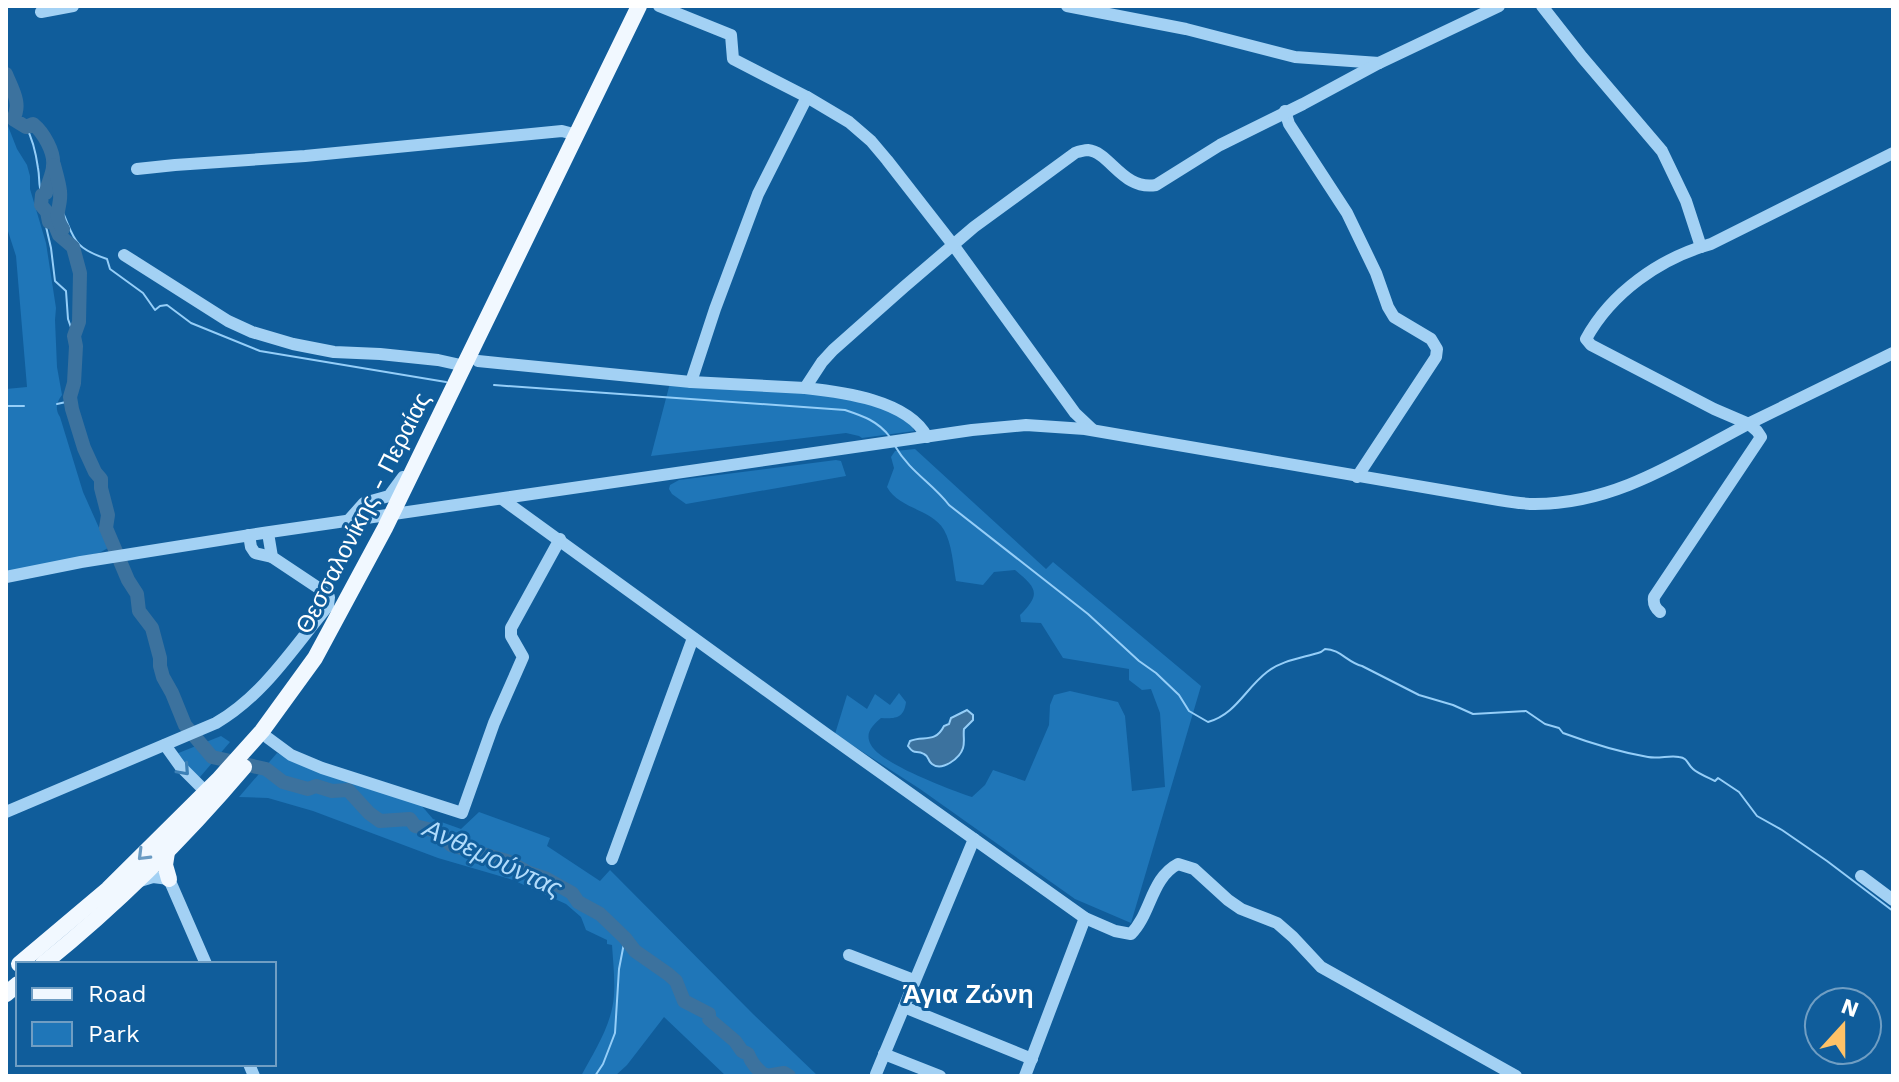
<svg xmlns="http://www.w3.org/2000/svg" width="1899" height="1082" viewBox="0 0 1899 1082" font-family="'Work Sans',sans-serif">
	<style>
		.green { fill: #1f76b8 }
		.water { fill: #3c729e; stroke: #95cef8; stroke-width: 2 }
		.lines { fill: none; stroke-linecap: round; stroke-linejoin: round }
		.stream { stroke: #95cef8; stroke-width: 2 }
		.river { stroke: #3c729e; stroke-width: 14 }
		.minor { stroke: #a3d1f4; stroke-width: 12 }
		.major { stroke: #f1f8ff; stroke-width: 16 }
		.oneway { stroke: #3c80b6 }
		.oneway2 { stroke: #6a9bc3 }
		.labels { text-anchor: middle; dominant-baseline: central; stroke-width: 6; stroke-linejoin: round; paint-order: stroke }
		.street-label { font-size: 24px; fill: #fff; stroke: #105d9b }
		.water-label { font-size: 26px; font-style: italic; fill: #b0dbfb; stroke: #105d9b }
		.neighbourhood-label { font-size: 26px; font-weight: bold; fill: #fff; stroke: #105d9b }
	</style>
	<rect width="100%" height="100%" fill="#105d9b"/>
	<!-- green -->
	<g class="green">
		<path d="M6,121l11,28 10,16 3,11v13l16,54 10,65 -1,12 2,47 5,28c-6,8 -7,14 -2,22l23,75 25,56 -9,5 -93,19v-183l21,-2 -11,-131 -10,-31z"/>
		<path d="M670,383l160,11 59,14 22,13 3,10 -52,7 -3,-2 -13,-3 -195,23z"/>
		<path d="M915,449l131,120 7,-7 148,124 -70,237 -56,-24 -155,-110 -85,-55 12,-39 20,14 8,-15 15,11 9,-12 7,9c-2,16 -10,17 -25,16 -8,7 -17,15 -10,27 10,19 80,45 101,52l13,-12 8,-15 32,11 24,-56 1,-20 4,-10 16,-4 48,11 7,14 7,75 33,-4 -5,-74 -9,-24 -9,1 -13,-10v-11l-66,-11 -22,-35 -20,-1 -1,-7c22,-22 16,-27 -5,-45l-21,2 -11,13 -27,-4c-3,-17 -4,-37 -12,-51 -12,-21 -45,-21 -57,-43l7,-19 -3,-11 4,-6z"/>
		<path d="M836,460l5,1 5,15 -160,28 -14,-10 -3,-5 1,-4 9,-5z"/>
		<path d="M221,736l9,6 -30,35 -6,-2 -18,-21z"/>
		<path d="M277,753l43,18 101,34 12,14 28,10 18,-17 71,26 -3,8 53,35 10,-11 143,144 65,62h-92l-62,-59 -37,48 -12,11h-34c14,-26 31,-51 33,-81 1,-17 -1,-34 -2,-50l-5,-1v-4l-21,-10 -5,-13 -15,-13 -53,-24 -75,-22 -125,-47 -45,-13 -29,-1z"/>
	</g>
	<!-- water -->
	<path class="water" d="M967,710l6,5v5l-9,9c-1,6 1,13 -1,19 -3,10 -21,24 -31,16 -5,-4 -2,-7 -8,-10 -8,-5 -9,2 -16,-8l2,-5c13,-6 25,3 34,-15l5,-2 2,-6z"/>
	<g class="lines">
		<!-- stream -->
		<g class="stream">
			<path d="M26,127c7,12 10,27 12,41 2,10 0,18 4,27"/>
			<path d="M41,205l10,43 4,33 11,10 2,28 6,17"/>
			<path d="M60,206c15,32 11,41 47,53l3,10 33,24 12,17 5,-4 7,-1 24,18 69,28 186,31"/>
			<path d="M494,385l351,25c18,6 33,11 45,27"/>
			<path d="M57,404l9,-2 4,-5"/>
			<path d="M6,406h18"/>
			<path d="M895,446c15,26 37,37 54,59l139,109 51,47 17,12 23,22 10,16 19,11c28,-8 37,-33 59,-50 15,-12 36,-14 54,-20l4,-3c15,0 23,14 37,17l57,29 34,10 20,9 53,-3 19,13 14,4 4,5c27,10 56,19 85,24 11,2 22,-2 31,0 9,1 8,7 14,12 4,4 16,9 22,12l3,-3 21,14 18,24 25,14 45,31 66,50"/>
			<path d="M595,1076l8,-12 12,-31 4,-64 6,-31"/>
		</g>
		<!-- river -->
		<g class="river">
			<path d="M6,74c6,15 16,30 7,45l13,8 7,-3c10,8 22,28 20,42 0,8 -6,18 -7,27l-4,2 -1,10 6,7 2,10 5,1 5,12 14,12 7,26 -1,49 -5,14 2,10 -2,37 -4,14 2,12 12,39 11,24 6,7v9l7,27 -2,13 22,52 9,14 2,17 13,17 8,30v8l3,11 9,16 13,32 27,32 54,12 17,13 25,7 8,-3 16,5 16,-1 21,23 11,8 30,-2 5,7 21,5 15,14 56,16 22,12 18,6 25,14 6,9 22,12 25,24 10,13 33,23 8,7 8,20 25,13v5l26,22 7,10 6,3c4,10 9,16 18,22l18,-3 5,3"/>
			<path d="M54,165c2,8 5,17 6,26 2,17 -8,22 3,38"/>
		</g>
		<!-- minor -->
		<g class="minor">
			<path d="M659,6l72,29 2,24 74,38 -49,97 -43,115 -24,73"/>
			<path d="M1067,6l119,23 109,28 84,6 120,-57"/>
			<path d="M1542,6l40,51 80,94 24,50 15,46"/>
			<path d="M41,12l32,-6"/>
			<path d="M807,97l42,25 22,19 16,19 67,86 121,167 17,16"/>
			<path d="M1285,111l4,13 58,89 29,60 12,34 6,10 37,22 6,10 -1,8 -79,120"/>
			<path d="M137,169l38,-4 130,-9 257,-25 15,4"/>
			<path d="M124,255l104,66 24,11 41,12 41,8 46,2 58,6 27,6"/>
			<path d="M478,361l213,21 114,6"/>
			<path d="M927,437c-19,-37 -85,-45 -122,-49l17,-26 11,-12 71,-63 70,-60 101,-74c1,-1 11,-3 13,-3 22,2 35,41 68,35l64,-40 83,-41 76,-41"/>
			<path d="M502,499l323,234 260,185 30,13 16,3c20,-20 20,-56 47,-70l16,5 34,31 13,9 36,14 16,14 28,30 195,109"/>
			<path d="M348,521l16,-18 25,-7 14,-19"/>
			<path d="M249,535l2,12 4,6 17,4"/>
			<path d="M6,577l75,-15 182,-29 709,-103 54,-5 59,4 414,71c12,2 24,4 36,4 82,0 146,-45 215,-81 48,-24 95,-46 143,-70"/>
			<path d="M1660,612c-5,-4 -7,-8 -6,-15l107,-160 -4,-6 -8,-7 -35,-15 -123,-64 -5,-6c25,-46 74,-81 125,-95l182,-91"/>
			<path d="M268,738l23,17 31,13 140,45 32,-90 29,-66 -12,-21v-8l49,-89"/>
			<path d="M165,745l15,21 26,26"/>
			<path d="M6,812l210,-89c48,-28 77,-75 112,-117l1,-9 -9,-8 -48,-32 -4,-24"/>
			<path d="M974,839l-70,168 128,52"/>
			<path d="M612,859l81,-221"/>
			<path d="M1861,876l32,24"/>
			<path d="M140,881l13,-4 16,2 37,85"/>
			<path d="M849,955l65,25"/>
			<path d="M884,1054l56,22"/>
			<path d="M249,1064l5,12"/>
			<path d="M876,1074l28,-67"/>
			<path d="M1025,1076l60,-158"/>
		</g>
		<!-- major -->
		<g class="major">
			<path d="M167,852l-2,13 4,14"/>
			<path d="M19,964l89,-75 110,-109 44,-49 53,-73 70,-130 254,-522"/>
			<path d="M43,964c73,-59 140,-125 201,-197"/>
			<path d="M6,994l12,-10"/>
		</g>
	</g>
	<!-- one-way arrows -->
	<defs><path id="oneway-chevron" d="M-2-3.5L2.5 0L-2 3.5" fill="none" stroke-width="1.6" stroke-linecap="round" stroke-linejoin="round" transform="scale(2)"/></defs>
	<use class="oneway" href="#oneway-chevron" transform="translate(184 770) rotate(48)"/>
	<use class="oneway2" href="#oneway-chevron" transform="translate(143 855) rotate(135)"/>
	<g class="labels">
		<!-- street labels -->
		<g class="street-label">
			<text transform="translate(363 513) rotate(-63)">Θεσσαλονίκης - Περαίας</text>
		</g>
		<!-- water labels -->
		<g class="water-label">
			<text transform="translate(493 858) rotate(25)">Ανθεμούντας</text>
		</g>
		<!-- neighbourhood labels -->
		<g class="neighbourhood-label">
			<text x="968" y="994">Άγια Ζώνη</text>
		</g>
	</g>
	<!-- border -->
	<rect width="1899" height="1082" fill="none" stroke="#ffffff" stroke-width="16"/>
	<!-- legend -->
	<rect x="16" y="962" width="260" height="104" fill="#105d9b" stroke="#709ec3" stroke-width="2"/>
	<rect x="32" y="988" width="40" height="12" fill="#f1f8ff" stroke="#709ec3" stroke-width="2"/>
	<text x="88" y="1002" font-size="24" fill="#ffffff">Road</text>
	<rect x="32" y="1022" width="40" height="24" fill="#1f76b8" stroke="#709ec3" stroke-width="2"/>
	<text x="88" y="1042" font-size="24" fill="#ffffff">Park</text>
	<!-- north arrow -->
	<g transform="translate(1843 1026) rotate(21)"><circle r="38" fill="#105d9b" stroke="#709ec3" stroke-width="2"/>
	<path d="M0-6L14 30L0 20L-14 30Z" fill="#ffc267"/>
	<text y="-12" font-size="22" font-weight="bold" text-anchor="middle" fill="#ffffff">N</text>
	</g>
</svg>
